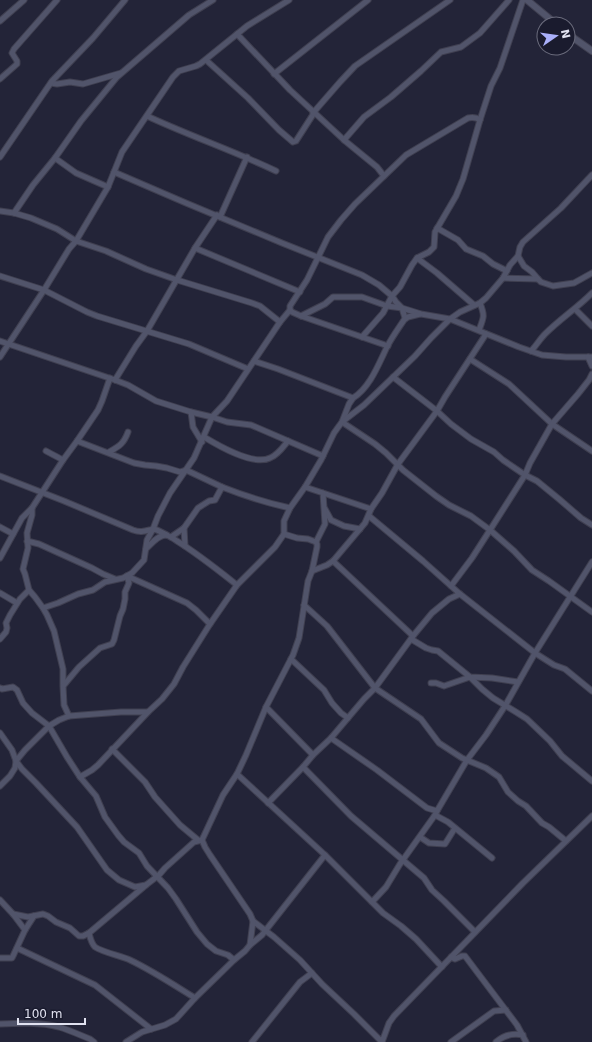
<svg xmlns="http://www.w3.org/2000/svg" width="592" height="1042" viewBox="0 0 592 1042" font-family="'DejaVu Sans',sans-serif">
	<style>
		.lines { fill: none; stroke-linecap: round; stroke-linejoin: round }
		.minor-casing { stroke: #404051; stroke-width: 7 }
		.tertiary-casing { stroke: #404051; stroke-width: 8 }
		.minor { stroke: #51546a; stroke-width: 5 }
		.tertiary { stroke: #51546a; stroke-width: 6 }
	</style>
	<rect width="100%" height="100%" fill="#232438"/>
	<g class="lines">
		<defs>
			<g id="minor">
				<path d="M0,21l24,-21"/>
				<path d="M237,34l53,56 54,50 33,27 7,9"/>
				<path d="M206,60l42,38 31,32 14,12 3,-1 18,-28"/>
				<path d="M274,74l94,-74"/>
				<path d="M0,79l17,-15v-3l-5,-8 2,-4 43,-49"/>
				<path d="M51,83l6,1 13,-2 13,2 38,-11"/>
				<path d="M313,113l27,-31 15,-16 95,-66"/>
				<path d="M147,116c43,20 87,35 129,55"/>
				<path d="M344,140l20,-23 27,-20 30,-26 20,-19 20,-5 19,-14 29,-33"/>
				<path d="M0,157l52,-76 41,-43 32,-38"/>
				<path d="M55,158l21,15 32,14"/>
				<path d="M114,172l72,31 96,40 80,32 17,10 13,11 4,6 6,6 19,6 29,5 69,28 23,8 24,2h26"/>
				<path d="M592,175l-31,33 -38,34 -3,5 -2,9 6,10 8,6 6,7 3,3 12,4 21,-3 18,-10"/>
				<path d="M0,211l14,2 17,5 26,11 19,12 30,10 40,18 31,11 75,23 8,3 20,16"/>
				<path d="M14,213l19,-28 22,-27 26,-37 36,-44 72,-62 24,-15"/>
				<path d="M220,217l27,-60"/>
				<path d="M437,228l21,12 8,9 17,7 10,8 14,7"/>
				<path d="M195,248l105,44"/>
				<path d="M417,258l20,15 37,32"/>
				<path d="M0,276l44,14 43,22 10,4 92,28 59,25"/>
				<path d="M503,278l35,1"/>
				<path d="M575,309l17,17"/>
				<path d="M290,310l2,2 9,4 87,30"/>
				<path d="M301,316l24,-12 8,-7h29l25,9 15,2 3,10"/>
				<path d="M479,330c5,-13 6,-14 1,-27"/>
				<path d="M362,337l21,-24 9,-17 8,-9 12,-22 5,-7 12,-6 5,-5 1,-15 21,-36 7,-17 17,-59 11,-34 9,-18 23,-68"/>
				<path d="M0,341l115,39 13,5 28,16 35,11 21,5 15,5 24,3 72,31"/>
				<path d="M531,351c5,-5 9,-12 14,-17 15,-15 32,-26 47,-41"/>
				<path d="M0,357l44,-67 25,-41 7,-8 32,-54 14,-35 51,-75 6,-6 17,-5 4,-2 47,-38 42,-26"/>
				<path d="M588,357l4,9"/>
				<path d="M470,359l39,25 43,40 40,27"/>
				<path d="M254,361l24,8 75,29c17,-10 26,-35 34,-51 5,-10 11,-18 17,-27l4,-3 12,-3"/>
				<path d="M393,377l44,34 14,13 20,15 23,13 9,8 22,15 12,6 22,18 22,19 11,7"/>
				<path d="M115,380l21,-34 11,-15 48,-83 22,-33"/>
				<path d="M353,398l-4,6 -7,18 33,22 11,9 17,17 33,26 13,9 22,11 19,14 24,21 18,19 17,11 43,31"/>
				<path d="M191,412l2,15 9,15"/>
				<path d="M204,437c15,9 49,29 66,21 8,-3 13,-11 18,-17"/>
				<path d="M77,441l57,22 11,2 11,1 11,2 13,4 6,-2 36,17"/>
				<path d="M46,451l17,9"/>
				<path d="M109,452c11,-6 15,-9 19,-20"/>
				<path d="M0,476l64,25 69,29c8,3 12,1 20,-1l5,-13 12,-23 24,-35 18,-41 15,-16 53,-79 10,-12v-4l17,-26 21,-43 13,-17 14,-16 51,-49 62,-37c5,-1 8,-1 12,2"/>
				<path d="M323,493l48,16"/>
				<path d="M32,508v7l-5,18 1,15 -5,21 2,5 4,16 6,7 8,11 4,7 7,16 9,38v17l1,19 5,11"/>
				<path d="M325,509l6,11 13,6 16,3"/>
				<path d="M369,516l54,45 37,33 75,59 -30,53 -19,29 -19,25 -30,51 -2,4 -35,49 -14,23 -14,15"/>
				<path d="M0,527l13,7"/>
				<path d="M184,528l1,18"/>
				<path d="M284,534l13,4 11,1 8,3"/>
				<path d="M171,537l13,-9 14,-20 11,-7 6,-1 7,-13c23,9 45,16 68,21"/>
				<path d="M27,541l12,3 53,24 11,6 12,5"/>
				<path d="M146,549c5,-5 12,-14 20,-14 3,1 8,4 11,6 21,13 41,29 60,44"/>
				<path d="M0,558l22,-40 10,-10 31,-48 14,-19 21,-31 4,-9 8,-23"/>
				<path d="M333,561l80,75"/>
				<path d="M592,562l-57,91 19,12 11,4 27,22"/>
				<path d="M312,571l15,-6 6,-4 32,-38 6,-14 11,-16 16,-29 39,-53 8,-14 41,-63"/>
				<path d="M127,576l60,27 9,7 14,14"/>
				<path d="M451,586l21,-28 18,-28 35,-55 5,-12 22,-39 26,-30 11,-14 3,-6"/>
				<path d="M0,593l17,10"/>
				<path d="M460,594l-11,5 -17,14 -19,23 -38,52 -11,11 -33,39 -18,17 -10,12 48,49 73,62 8,12 12,11 31,31"/>
				<path d="M304,605l23,21 48,62 46,31 18,24 23,15 24,10 13,9 9,15 10,9 8,5 16,17 7,4 17,14"/>
				<path d="M43,608l15,-5 20,-9 15,-4 12,-8 18,-4 9,-5 12,-13 3,-20 6,-11 4,1 10,5"/>
				<path d="M0,639l6,-7 1,-4 -1,-5 4,-8 10,-16 9,-9"/>
				<path d="M411,639l15,9 6,2 6,1 32,26 22,1 26,4"/>
				<path d="M291,659l33,31 8,13 9,10 7,5"/>
				<path d="M431,683h5l8,3 26,-9 12,12 11,9 23,14 11,7 23,22 12,15 30,25"/>
				<path d="M64,685l15,-18 21,-19 12,-4 2,-4 6,-24 3,-7 2,-10v-7l4,-9 -2,-7"/>
				<path d="M0,688l2,1 11,-2 4,3 6,13 9,10 17,13 18,31 13,20 16,19 9,21 13,18 6,7 15,11 8,13 21,22 8,11 21,33 10,12 9,7 12,4 6,5"/>
				<path d="M266,707l47,48"/>
				<path d="M0,733l12,17 4,11 6,8 14,14 41,44 30,43 12,10 16,7 11,-2 13,-10 6,-7 29,-26 8,-2"/>
				<path d="M331,738l46,32 50,38 10,3"/>
				<path d="M112,749l33,33 10,15 25,28 18,15"/>
				<path d="M237,774l88,81 -63,80 -12,10"/>
				<path d="M80,777l12,-7 6,-5 50,-53"/>
				<path d="M0,786l10,-10 5,-8 1,-7 9,-11 24,-24 10,-6 10,-4 52,-4h27l14,-13 12,-15 9,-17 27,-43 27,-39 38,-38 9,-13v-13l6,-13 15,-21 16,-27 13,-27 5,-7 3,-4 22,-17 51,-49 16,-18 19,-19 10,-7 20,-9 6,-5 17,-20 7,-13 8,-9"/>
				<path d="M268,803l35,-36"/>
				<path d="M435,815l13,7 44,36"/>
				<path d="M420,837l9,6 16,1 10,-16"/>
				<path d="M325,855l58,58 18,13 15,13 26,28"/>
				<path d="M0,900l13,14 15,3 15,-3 5,2 8,6 14,6 9,8h4l6,-3 57,-48"/>
				<path d="M13,914l12,16"/>
				<path d="M253,921l21,16 26,23 22,24 32,30 28,28 7,-19 5,-7 129,-133 69,-67"/>
				<path d="M89,933c1,4 2,10 6,14 7,5 26,9 35,13 23,11 44,25 65,38"/>
				<path d="M17,948l78,37 56,44"/>
				<path d="M451,957l4,2 7,-3h3l52,69 9,17"/>
				<path d="M0,958h12l1,-2 12,-26 9,-14"/>
				<path d="M0,1024c19,-1 40,-2 59,3 10,3 21,8 31,12l4,3"/>
				<path d="M126,1042l16,-10 23,-7 11,-6 19,-21 39,-38 11,-9 5,-6 3,-24 -3,-7 -40,-59 -5,-8 -3,-7 21,-45 14,-21 9,-19 20,-48 27,-52 6,-17 9,-57 4,-10 5,-24v-3l-1,-2 9,-18 -2,-31 -18,-6"/>
				<path d="M252,1042l48,-60 12,-9"/>
				<path d="M451,1042l43,-31 12,-1"/>
				<path d="M496,1042c8,-7 17,-9 27,-7"/>
			</g>
			<g id="tertiary">
				<path d="M527,0l29,24"/>
				<path d="M568,34l24,17"/>
			</g>
		</defs>
		<!-- minor casing -->
		<use href="#minor" class="minor-casing"/>
		<!-- tertiary casing -->
		<use href="#tertiary" class="tertiary-casing"/>
		<!-- minor -->
		<use href="#minor" class="minor"/>
		<!-- tertiary -->
		<use href="#tertiary" class="tertiary"/>
	</g>
	<!-- north arrow -->
	<g transform="translate(556 36) rotate(77)"><circle r="19" fill="#1a1b2e" stroke="#6a6b7c"/>
	<path d="M0-3L7 15L0 10L-7 15Z" fill="#aab0fb"/>
	<text y="-6" font-size="11" font-weight="bold" text-anchor="middle" fill="#e1e2f0">N</text>
	</g>
	<!-- scale -->
	<path d="M18 1018v6h67v-6" fill="none" stroke="#e1e2f0" stroke-width="2"/>
	<text x="24" y="1018" font-size="12" fill="#e1e2f0" stroke="#1a1b2e" stroke-width="3" paint-order="stroke">100 m</text>
</svg>
